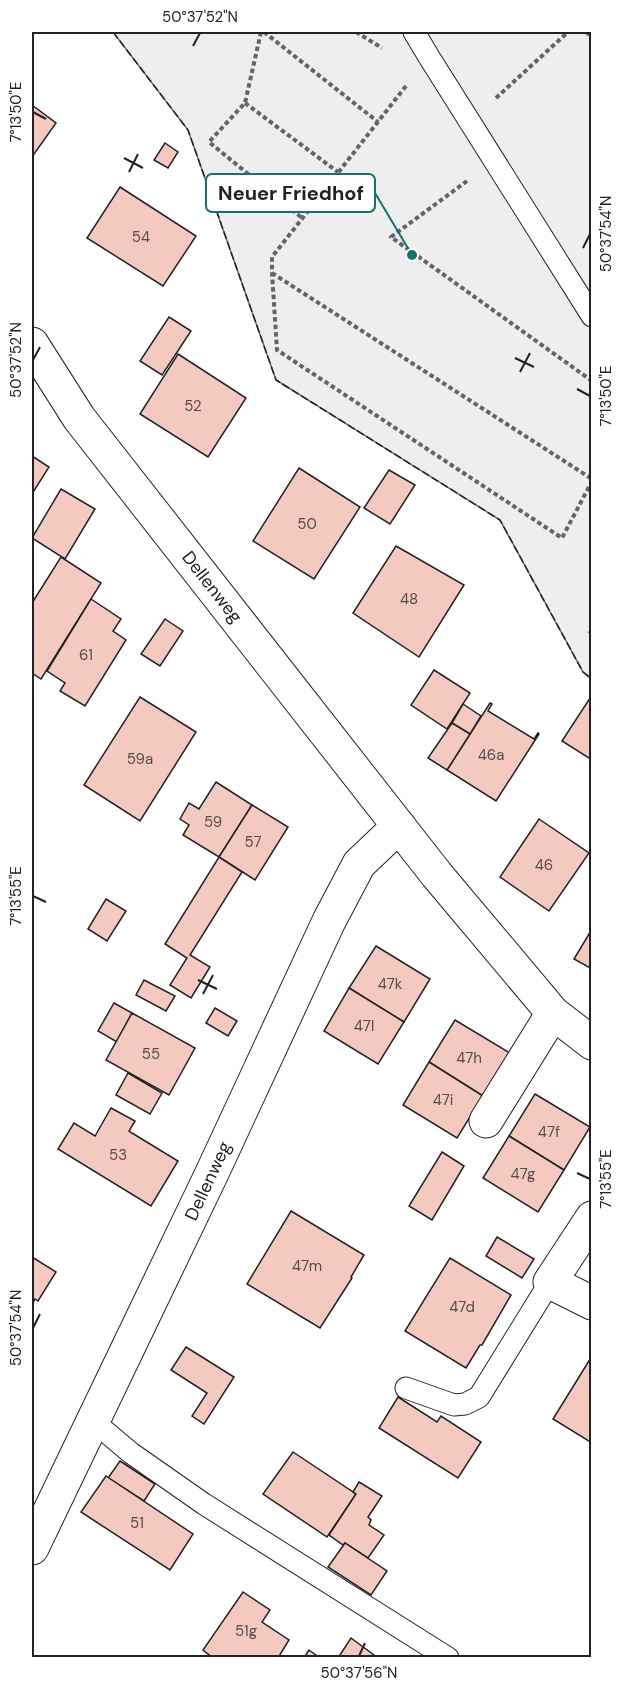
<svg xmlns="http://www.w3.org/2000/svg" width="623" height="1689" viewBox="0 0 623 1689" font-family="'DM Sans',sans-serif">
	<style>
		.green { fill: #eee; stroke: #6f6f6f; stroke-width: 1.5 }
		.building { fill: #f3c9c0; stroke: #222; stroke-width: 1.5 }
		.lines { fill: none; stroke-linecap: round; stroke-linejoin: round }
		.lane-casing { stroke: #222; stroke-width: 23 }
		.street-casing { stroke: #222; stroke-width: 35 }
		.path { stroke: #646464; stroke-width: 4; stroke-dasharray: 4.5 3; stroke-linecap: butt }
		.lane { stroke: #fff; stroke-width: 21 }
		.street { stroke: #fff; stroke-width: 33 }
		.fence { stroke: #222; stroke-width: 1.5; stroke-dasharray: 8 3; stroke-linecap: butt }
		.ticks { fill: none; stroke: #222; stroke-width: 2 }
		.labels { text-anchor: middle; dominant-baseline: central; stroke-width: 4.5; stroke-linejoin: round; paint-order: stroke }
		.number-label { font-size: 15px; fill: #564c4a }
		.street-label { font-size: 18px; fill: #222; stroke: #fff }
		.leader { fill: none; stroke: #0f766e; stroke-width: 2 }
		.callout-dot { fill: #0f766e; stroke: #fff; stroke-width: 2 }
		.callout { fill: #fff; stroke: #0f766e; stroke-width: 2 }
		.callout-label { font-size: 20px; text-anchor: middle; font-weight: bold; fill: #222 }
		.neatline { fill: none; stroke: #222; stroke-width: 2 }
		.ticks-label { font-size: 15px; text-anchor: middle; fill: #222 }
	</style>
	<rect width="100%" height="100%" fill="#fff"/>
	<!-- green -->
	<path class="green" d="M113,32h478v647l-8,-7 -83,-152 -224,-140 -88,-250z"/>
	<!-- building -->
	<g class="building">
		<path d="M32,105l24,18 -24,34z"/>
		<path d="M165,143l13,9 -10,16 -14,-8z"/>
		<path d="M120,187l76,49 -33,50 -76,-48z"/>
		<path d="M169,317l22,14 -29,44 -22,-14z"/>
		<path d="M178,354l68,44 -38,59 -68,-43z"/>
		<path d="M32,456l17,11 -17,27z"/>
		<path d="M299,468l61,39 -46,72 -61,-38z"/>
		<path d="M389,470l26,15 -25,39 -26,-16z"/>
		<path d="M61,489l34,20 -30,50 -33,-21z"/>
		<path d="M396,546l68,39 -45,72 -66,-44z"/>
		<path d="M61,557l40,26 -60,96 -9,-6v-70z"/>
		<path d="M91,599l30,20 -8,12 13,9 -41,66 -25,-15 5,-8 -18,-12z"/>
		<path d="M165,619l18,12 -23,35 -19,-12z"/>
		<path d="M434,670l36,23 -23,36 -36,-24z"/>
		<path d="M592,695v65l-30,-19z"/>
		<path d="M140,697l56,35 -56,89 -56,-36z"/>
		<path d="M490,703l2,1 -4,7 46,28 4,-6 1,1 -43,67 -49,-31z"/>
		<path d="M463,704l18,12 -11,18 -18,-11z"/>
		<path d="M452,723l18,11 -23,36 -19,-12z"/>
		<path d="M216,782l36,23 -33,52 -36,-22 6,-10 -9,-6 9,-16 10,6z"/>
		<path d="M252,805l36,22 -33,53 -36,-23z"/>
		<path d="M539,819l50,34 -40,58 -49,-34z"/>
		<path d="M219,857l23,15 -52,83 20,12 -19,31 -21,-13 17,-27 -22,-14z"/>
		<path d="M106,899l20,12 -19,30 -19,-12z"/>
		<path d="M592,929v40l-18,-10z"/>
		<path d="M376,946l54,33 -26,43 -55,-34z"/>
		<path d="M144,980l31,16 -9,15 -30,-16z"/>
		<path d="M349,988l55,34 -26,42 -54,-33z"/>
		<path d="M114,1003l18,10 -15,29 -19,-11z"/>
		<path d="M215,1008l22,13 -9,15 -22,-13z"/>
		<path d="M132,1013l63,35 -26,47 -63,-35z"/>
		<path d="M455,1020l55,33 -27,43 -54,-34z"/>
		<path d="M429,1062l54,34 -26,42 -54,-33z"/>
		<path d="M128,1073l34,20 -12,21 -34,-19z"/>
		<path d="M535,1094l55,33 -26,43 -55,-34z"/>
		<path d="M111,1108l24,13 -6,10 3,2 46,28 -27,45 -93,-57 16,-26 21,13z"/>
		<path d="M509,1136l55,34 -26,42 -55,-34z"/>
		<path d="M442,1152l22,14 -32,54 -23,-14z"/>
		<path d="M291,1211l73,44 -13,22 1,1 -32,50 -73,-44z"/>
		<path d="M497,1237l37,22 -12,19 -36,-22z"/>
		<path d="M32,1257l24,15 -18,29 -3,-2 -3,6z"/>
		<path d="M450,1258l61,37 -29,50h-2l-14,23 -61,-37z"/>
		<path d="M186,1347l48,30 -30,47 -12,-8 15,-23 -36,-23z"/>
		<path d="M592,1356v87l-39,-24z"/>
		<path d="M398,1397l39,25 4,-6 40,26 -23,36 -79,-50z"/>
		<path d="M293,1452l63,42 -29,43 -64,-43z"/>
		<path d="M120,1461l35,23 -11,17 -36,-23z"/>
		<path d="M106,1476l87,58 -23,36 -89,-58z"/>
		<path d="M359,1482l23,14 -14,21 3,3 -2,5 15,10 -16,23 -23,-15 -2,2 -14,-10 27,-41 -3,-2z"/>
		<path d="M345,1543l42,28 -16,24 -43,-28z"/>
		<path d="M243,1592l27,18 -8,12 27,18 -11,18h-65l-10,-8z"/>
		<path d="M351,1638l27,20h-40z"/>
		<path d="M309,1650l11,8h-16z"/>
	</g>
	<g class="lines">
		<defs>
			<g id="lane">
				<path d="M414,32l15,25 163,259"/>
				<path d="M406,1388l48,17 11,-1 14,-7 71,-115"/>
				<path d="M93,1421l38,32 73,51 244,154"/>
			</g>
			<g id="street">
				<path d="M32,344l47,74 358,457 116,138 39,30"/>
				<path d="M486,1121l67,-108"/>
				<path d="M592,1218l-42,64 42,21"/>
				<path d="M32,1548l180,-375 117,-252 30,-57 40,-38"/>
			</g>
		</defs>
		<!-- lane casing -->
		<use href="#lane" class="lane-casing"/>
		<!-- street casing -->
		<use href="#street" class="street-casing"/>
		<!-- path -->
		<g class="path">
			<path d="M261,32l-16,71 -36,39 93,76"/>
			<path d="M264,32l114,90"/>
			<path d="M356,32l26,16"/>
			<path d="M586,32l6,5"/>
			<path d="M406,86l-134,171v16l5,77 285,188 30,-57"/>
			<path d="M496,98l72,-66"/>
			<path d="M245,103l93,69"/>
			<path d="M467,181l-76,56 201,144"/>
			<path d="M272,273l320,206"/>
			<path d="M592,630l-3,4 3,1"/>
		</g>
		<!-- lane -->
		<use href="#lane" class="lane"/>
		<!-- street -->
		<use href="#street" class="street"/>
		<!-- fence -->
		<path class="fence" d="M113,32l75,98 88,250 224,140 83,152 9,7"/>
	</g>
	<!-- ticks -->
	<path class="ticks" d="M193,46l7,-13M33,112l13,7M124,158l19,10M129,172l9,-18M583,248l7,-14M515,358l19,9M33,360l7,-13M520,372l10,-19M577,389l13,7M33,896l13,6M198,980l19,9M203,994l10,-19M577,1173l13,6M33,1328l7,-14M359,1656l6,-13"/>
	<g class="labels">
		<!-- number labels -->
		<g class="number-label">
			<text x="141" y="237">54</text>
			<text x="193" y="406">52</text>
			<text x="307" y="524">50</text>
			<text x="409" y="599">48</text>
			<text x="86" y="655">61</text>
			<text x="491" y="755">46a</text>
			<text x="140" y="759">59a</text>
			<text x="213" y="822">59</text>
			<text x="253" y="842">57</text>
			<text x="544" y="865">46</text>
			<text x="390" y="984">47k</text>
			<text x="364" y="1026">47l</text>
			<text x="151" y="1054">55</text>
			<text x="469" y="1058">47h</text>
			<text x="443" y="1100">47i</text>
			<text x="549" y="1132">47f</text>
			<text x="118" y="1155">53</text>
			<text x="523" y="1174">47g</text>
			<text x="307" y="1266">47m</text>
			<text x="462" y="1307">47d</text>
			<text x="137" y="1523">51</text>
			<text x="246" y="1631">51g</text>
		</g>
		<!-- street labels -->
		<g class="street-label">
			<text transform="translate(212 587) rotate(52)">Dellenweg</text>
			<text transform="translate(208 1181) rotate(-65)">Dellenweg</text>
		</g>
	</g>
	<!-- callouts -->
	<path class="leader" d="M412 255L375 193"/>
	<circle class="callout-dot" cx="412" cy="255" r="6"/>
	<rect class="callout" x="206" y="174" width="169" height="38" rx="6"/>
	<g class="callout-label">
		<text x="291" y="200">Neuer Friedhof</text>
	</g>
	<!-- border -->
	<rect width="623" height="1689" fill="none" stroke="#ffffff" stroke-width="66"/>
	<rect x="33" y="33" width="557" height="1623" class="neatline"/>
	<g class="ticks-label">
		<text x="200" y="22">50°37'52"N</text>
		<text transform="translate(16 112) rotate(-90)" y="5">7°13'50"E</text>
		<text transform="translate(606 234) rotate(-90)" y="5">50°37'54"N</text>
		<text transform="translate(16 360) rotate(-90)" y="5">50°37'52"N</text>
		<text transform="translate(606 396) rotate(-90)" y="5">7°13'50"E</text>
		<text transform="translate(16 896) rotate(-90)" y="5">7°13'55"E</text>
		<text transform="translate(606 1179) rotate(-90)" y="5">7°13'55"E</text>
		<text transform="translate(16 1328) rotate(-90)" y="5">50°37'54"N</text>
		<text x="359" y="1678">50°37'56"N</text>
	</g>
</svg>
